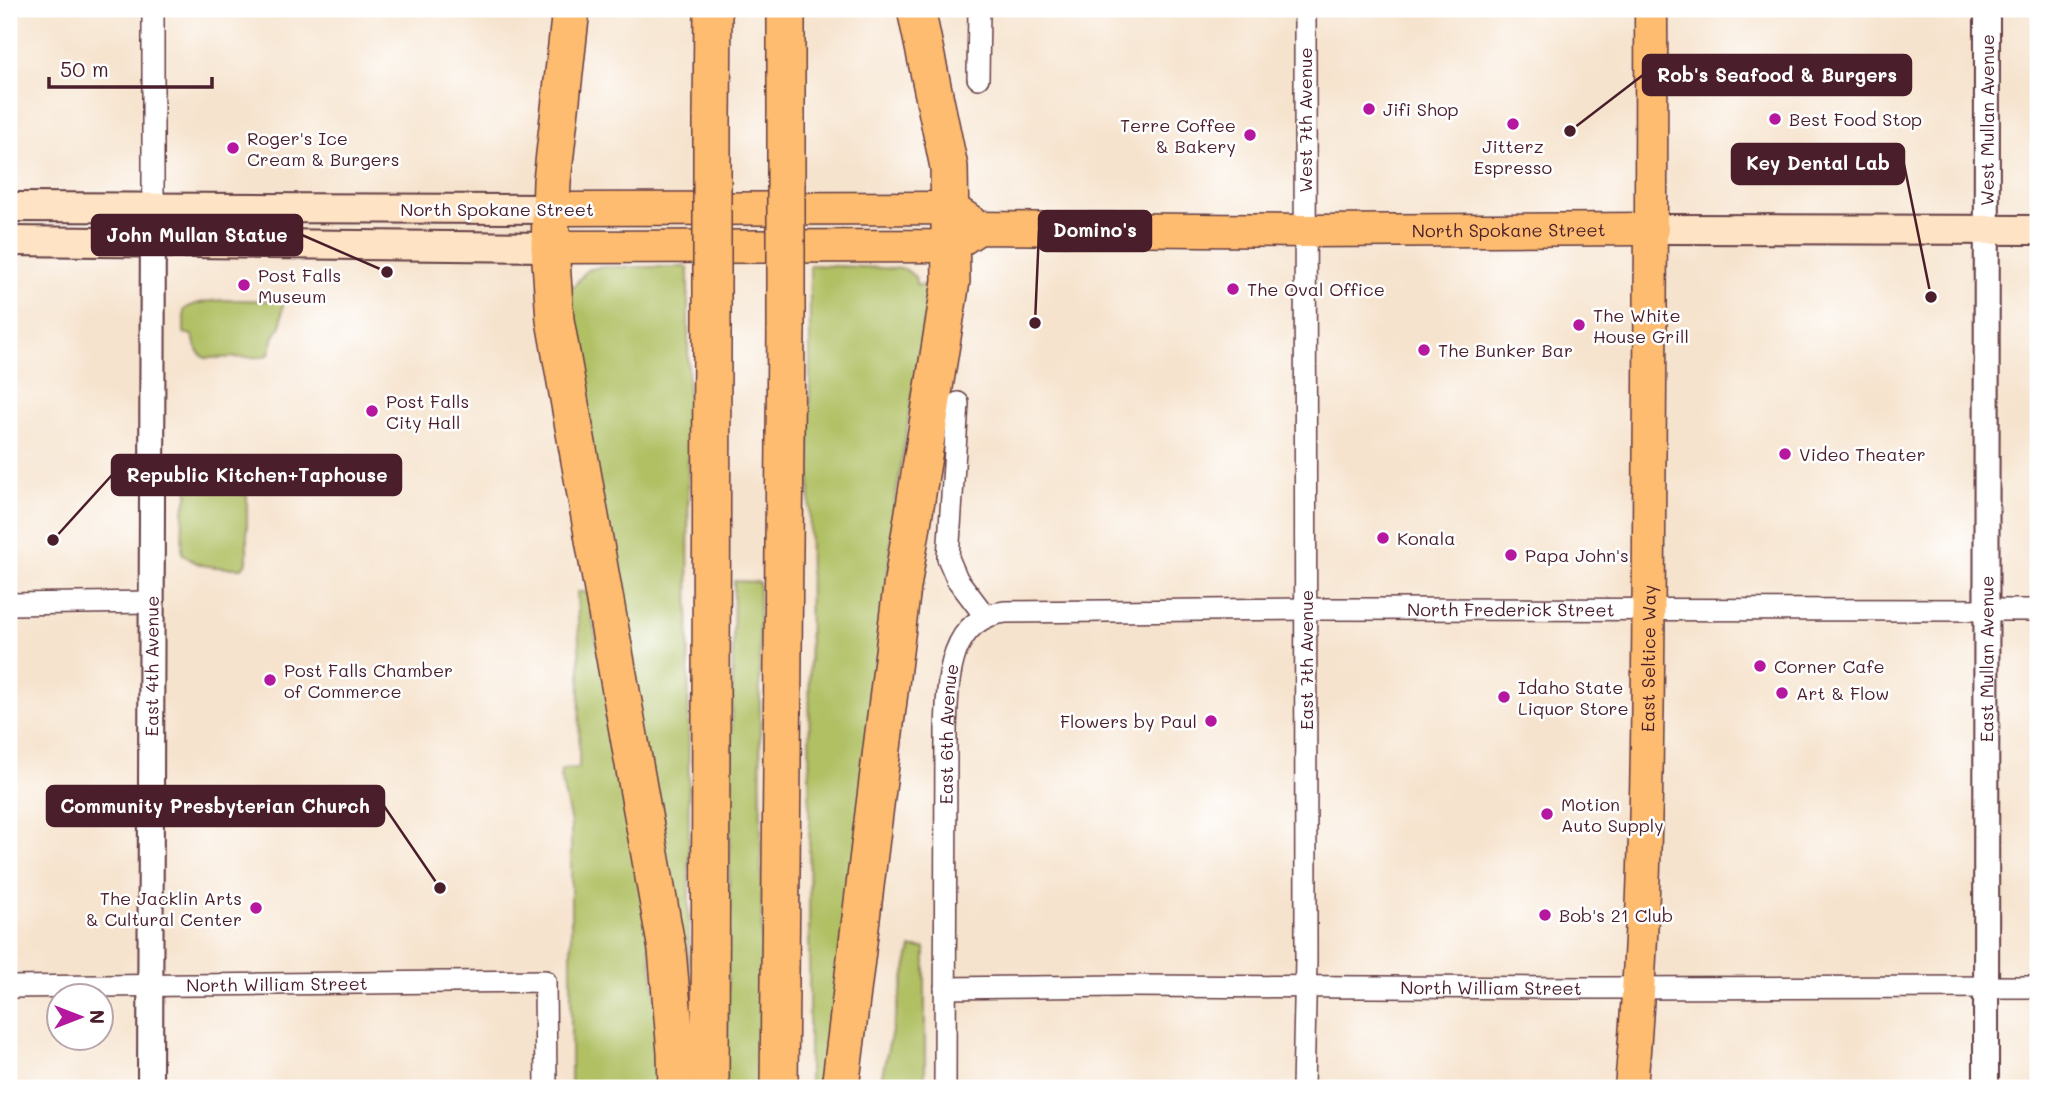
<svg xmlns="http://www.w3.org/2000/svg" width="2047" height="1097" viewBox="0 0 2047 1097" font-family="Mali,sans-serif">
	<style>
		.green { fill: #b0c063; stroke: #7d7047; stroke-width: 2 }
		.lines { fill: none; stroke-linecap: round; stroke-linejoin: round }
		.minor-casing { stroke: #643c43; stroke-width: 24 }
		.tertiary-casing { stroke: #643c43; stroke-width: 28 }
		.secondary-casing { stroke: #643c43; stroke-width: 32 }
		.primary-casing { stroke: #643c43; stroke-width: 35 }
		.motorway-casing { stroke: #643c43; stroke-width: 40 }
		.minor { stroke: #fff; stroke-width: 21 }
		.tertiary { stroke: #fff; stroke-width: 24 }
		.secondary { stroke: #fee4c5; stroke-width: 28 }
		.primary { stroke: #fdbc6f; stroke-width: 32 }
		.motorway { stroke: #fdbc6f; stroke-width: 37 }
		.motorway-bridge-casing { stroke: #643c43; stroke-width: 40; stroke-linecap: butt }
		.motorway-bridge { stroke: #fdbc6f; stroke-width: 37 }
		.poi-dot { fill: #b5179e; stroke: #fff; stroke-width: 2.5 }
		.labels { text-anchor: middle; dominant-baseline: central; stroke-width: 5; stroke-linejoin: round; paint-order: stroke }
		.poi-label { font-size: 18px; fill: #4a1f2b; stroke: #fff; text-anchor: start }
		.street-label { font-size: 18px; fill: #4a1f2b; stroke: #fff }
		.leader { fill: none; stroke: #4a1f2b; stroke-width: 2.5 }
		.callout-dot { fill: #4a1f2b; stroke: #fff; stroke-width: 2.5 }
		.callout { fill: #4a1f2b; stroke: #4a1f2b; stroke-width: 2.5 }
		.callout-label { font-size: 19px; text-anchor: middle; font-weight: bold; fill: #fff }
	</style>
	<rect width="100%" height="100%" fill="#fff"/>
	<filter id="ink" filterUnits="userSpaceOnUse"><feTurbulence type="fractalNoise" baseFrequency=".0143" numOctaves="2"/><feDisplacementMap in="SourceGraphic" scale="14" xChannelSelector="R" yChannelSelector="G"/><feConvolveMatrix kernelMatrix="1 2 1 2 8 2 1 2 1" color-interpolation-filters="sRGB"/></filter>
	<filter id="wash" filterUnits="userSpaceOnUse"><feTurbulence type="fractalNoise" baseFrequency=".00686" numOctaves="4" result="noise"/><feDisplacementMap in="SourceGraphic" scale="28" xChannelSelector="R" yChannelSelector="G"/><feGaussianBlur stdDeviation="1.57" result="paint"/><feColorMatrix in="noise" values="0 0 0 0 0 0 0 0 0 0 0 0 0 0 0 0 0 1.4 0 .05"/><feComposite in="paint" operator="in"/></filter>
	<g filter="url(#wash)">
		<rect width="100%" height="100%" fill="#f6e3cd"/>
		<!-- green -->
		<g class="green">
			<path d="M810,265l95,4 10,8 2,9 9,-2 2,13 -33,205 -22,228 -46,358h-18z"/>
			<path d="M600,267h88l1,785 -125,-769 10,3 13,-16z"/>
			<path d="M283,301l-2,25 -7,10 -5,18 -6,3 -58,1 -7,-6 -6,-17 -8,-2v-23c18,-15 75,-9 99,-9z"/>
			<path d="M186,478l61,17v67l-5,6c-24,-1 -42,2 -60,-15l1,-40 5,-20z"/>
			<path d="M734,581l25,1 4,506h-37z"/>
			<path d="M577,592h10l49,248 31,248h-96v-265l-11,-49 2,-5 17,-1 1,-100z"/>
			<path d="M911,948h14v140h-46z"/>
		</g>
	</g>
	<g filter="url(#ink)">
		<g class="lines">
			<defs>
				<g id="minor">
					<path d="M978,78l1,-69"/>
					<path d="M153,207v-198"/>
					<path d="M958,403l-10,155 9,21 28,37"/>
					<path d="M9,604l143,-2"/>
					<path id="s1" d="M9,987l536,-6 1,107"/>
					<path id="s2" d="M945,988l180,-2 474,2 439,-1"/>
					<path id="s3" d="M945,1088l1,-358c2,-45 0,-111 59,-118l301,-3 732,1"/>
					<path d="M1303,1088l3,-128 -1,-951"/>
				</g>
				<g id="tertiary">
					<path id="s4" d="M150,1088l3,-881"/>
					<path id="s5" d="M1986,1088l1,-1079"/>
				</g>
				<g id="secondary">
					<path d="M9,207l541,2"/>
					<path d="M1652,229l386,1"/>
					<path d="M9,241l541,6"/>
				</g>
				<g id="primary">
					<path d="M550,209l401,-1 18,12"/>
					<path id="s6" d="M550,247l401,-1 28,-18 326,3 347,-2"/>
					<path id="s7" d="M1631,1088c16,-184 17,-368 18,-553 1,-175 3,-351 2,-526"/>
				</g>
				<g id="motorway">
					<path d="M571,9l-19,172 -2,66 5,73 112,630 9,102 1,36"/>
					<path d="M712,118l1,-109"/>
					<path d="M786,118v-109"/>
					<path d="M710,1088l2,-759"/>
					<path d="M779,1088l7,-759"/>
					<path d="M840,1088l62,-501 49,-306 -2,-114 -33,-158"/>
				</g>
			</defs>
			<!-- minor casing -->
			<use href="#minor" class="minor-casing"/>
			<!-- tertiary casing -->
			<use href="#tertiary" class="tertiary-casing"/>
			<!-- secondary casing -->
			<use href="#secondary" class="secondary-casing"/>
			<!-- primary casing -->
			<use href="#primary" class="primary-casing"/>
			<!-- motorway casing -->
			<use href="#motorway" class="motorway-casing"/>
			<!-- minor -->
			<use href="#minor" class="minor"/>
			<!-- tertiary -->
			<use href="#tertiary" class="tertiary"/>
			<!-- secondary -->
			<use href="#secondary" class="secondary"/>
			<!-- primary -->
			<use href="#primary" class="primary"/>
			<!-- motorway -->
			<use href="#motorway" class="motorway"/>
			<defs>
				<g id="motorway-bridge">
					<path d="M712,118v211"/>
					<path d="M786,118v211"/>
				</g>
			</defs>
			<!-- motorway-bridge casing -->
			<use href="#motorway-bridge" class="motorway-bridge-casing"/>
			<!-- motorway-bridge -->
			<use href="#motorway-bridge" class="motorway-bridge"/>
		</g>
	</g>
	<!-- markers -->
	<g class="poi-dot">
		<circle cx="1369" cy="109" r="7"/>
		<circle cx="1775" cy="119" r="7"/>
		<circle cx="1513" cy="124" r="7"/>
		<circle cx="1250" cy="135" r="7"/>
		<circle cx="233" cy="148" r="7"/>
		<circle cx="244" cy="285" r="7"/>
		<circle cx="1233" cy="289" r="7"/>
		<circle cx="1579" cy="325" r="7"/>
		<circle cx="1424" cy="350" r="7"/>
		<circle cx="372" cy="411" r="7"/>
		<circle cx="1785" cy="454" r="7"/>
		<circle cx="1383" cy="538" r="7"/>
		<circle cx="1511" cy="555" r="7"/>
		<circle cx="1760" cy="666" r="7"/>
		<circle cx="270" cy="680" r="7"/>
		<circle cx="1782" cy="693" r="7"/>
		<circle cx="1504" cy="697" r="7"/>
		<circle cx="1211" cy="721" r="7"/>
		<circle cx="1547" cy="814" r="7"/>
		<circle cx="256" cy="908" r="7"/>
		<circle cx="1545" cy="915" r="7"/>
	</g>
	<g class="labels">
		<!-- poi labels -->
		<g class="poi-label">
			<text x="1383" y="109">Jifi Shop</text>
			<text x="1789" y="119">Best Food Stop</text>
			<text x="1236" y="125" text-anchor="end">Terre Coffee<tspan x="1236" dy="21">&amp; Bakery</tspan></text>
			<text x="247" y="138">Roger's Ice<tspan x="247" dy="21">Cream &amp; Burgers</tspan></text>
			<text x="1513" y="146" text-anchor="middle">Jitterz<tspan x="1513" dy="21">Espresso</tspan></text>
			<text x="258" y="275">Post Falls<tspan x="258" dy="21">Museum</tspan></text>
			<text x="1247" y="289">The Oval Office</text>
			<text x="1593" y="315">The White<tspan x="1593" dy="21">House Grill</tspan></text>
			<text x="1438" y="350">The Bunker Bar</text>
			<text x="386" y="401">Post Falls<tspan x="386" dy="21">City Hall</tspan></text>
			<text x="1799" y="454">Video Theater</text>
			<text x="1397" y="538">Konala</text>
			<text x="1525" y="555">Papa John's</text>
			<text x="1774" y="666">Corner Cafe</text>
			<text x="284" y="670">Post Falls Chamber<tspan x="284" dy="21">of Commerce</tspan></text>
			<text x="1518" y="687">Idaho State<tspan x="1518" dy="21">Liquor Store</tspan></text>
			<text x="1796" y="693">Art &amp; Flow</text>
			<text x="1197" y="721" text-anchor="end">Flowers by Paul</text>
			<text x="1561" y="804">Motion<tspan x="1561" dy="21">Auto Supply</tspan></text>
			<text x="242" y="898" text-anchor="end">The Jacklin Arts<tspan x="242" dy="21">&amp; Cultural Center</tspan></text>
			<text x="1559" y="915">Bob's 21 Club</text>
		</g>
		<!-- street labels -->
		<g class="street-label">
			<text transform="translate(1305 120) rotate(-90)">West 7th Avenue</text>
			<text stroke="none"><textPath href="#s5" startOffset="968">West Mullan Avenue</textPath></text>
			<text x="497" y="209">North Spokane Street</text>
			<text stroke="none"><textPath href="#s6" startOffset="964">North Spokane Street</textPath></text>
			<text stroke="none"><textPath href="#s3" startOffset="1010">North Frederick Street</textPath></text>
			<text stroke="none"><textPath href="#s7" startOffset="430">East Seltice Way</textPath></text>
			<text stroke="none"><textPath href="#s5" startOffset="429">East Mullan Avenue</textPath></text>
			<text transform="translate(1306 660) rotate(-90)">East 7th Avenue</text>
			<text stroke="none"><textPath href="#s4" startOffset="422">East 4th Avenue</textPath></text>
			<text stroke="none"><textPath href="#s3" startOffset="354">East 6th Avenue</textPath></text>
			<text stroke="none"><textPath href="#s1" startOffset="268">North William Street</textPath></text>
			<text stroke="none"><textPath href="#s2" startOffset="546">North William Street</textPath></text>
		</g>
	</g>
	<!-- callouts -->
	<path class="leader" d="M1570 131L1643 75M1931 297L1904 164M1035 323L1039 231M387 272L302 235M53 540L112 475M440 888L384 806"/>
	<g class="callout-dot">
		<circle cx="1570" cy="131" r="7"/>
		<circle cx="1931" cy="297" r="7"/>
		<circle cx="1035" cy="323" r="7"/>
		<circle cx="387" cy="272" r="7"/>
		<circle cx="53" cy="540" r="7"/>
		<circle cx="440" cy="888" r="7"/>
	</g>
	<g class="callout">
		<rect x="1643" y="55" width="268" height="40" rx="7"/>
		<rect x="1732" y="144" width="172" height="40" rx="7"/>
		<rect x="1039" y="211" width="112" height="40" rx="7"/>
		<rect x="92" y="215" width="210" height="40" rx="7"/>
		<rect x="112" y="455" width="289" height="40" rx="7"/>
		<rect x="47" y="786" width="337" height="40" rx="7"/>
	</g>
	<g class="callout-label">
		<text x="1777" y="82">Rob's Seafood &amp; Burgers</text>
		<text x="1818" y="170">Key Dental Lab</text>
		<text x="1095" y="237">Domino's</text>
		<text x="197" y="242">John Mullan Statue</text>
		<text x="257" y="482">Republic Kitchen+Taphouse</text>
		<text x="215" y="813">Community Presbyterian Church</text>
	</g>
	<!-- margin -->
	<rect width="2047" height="1097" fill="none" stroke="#fff" stroke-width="35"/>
	<!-- north arrow -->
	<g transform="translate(80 1017) rotate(90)"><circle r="33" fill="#ffffff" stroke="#b7a5aa" stroke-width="2"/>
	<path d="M0-5L12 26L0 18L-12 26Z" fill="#b5179e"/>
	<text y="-10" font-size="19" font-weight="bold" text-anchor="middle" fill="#4a1f2b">N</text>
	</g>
	<!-- scale -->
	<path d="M49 77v10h163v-10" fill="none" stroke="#4a1f2b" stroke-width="3.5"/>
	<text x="60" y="77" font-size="21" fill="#4a1f2b" stroke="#ffffff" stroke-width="5" paint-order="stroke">50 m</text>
</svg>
